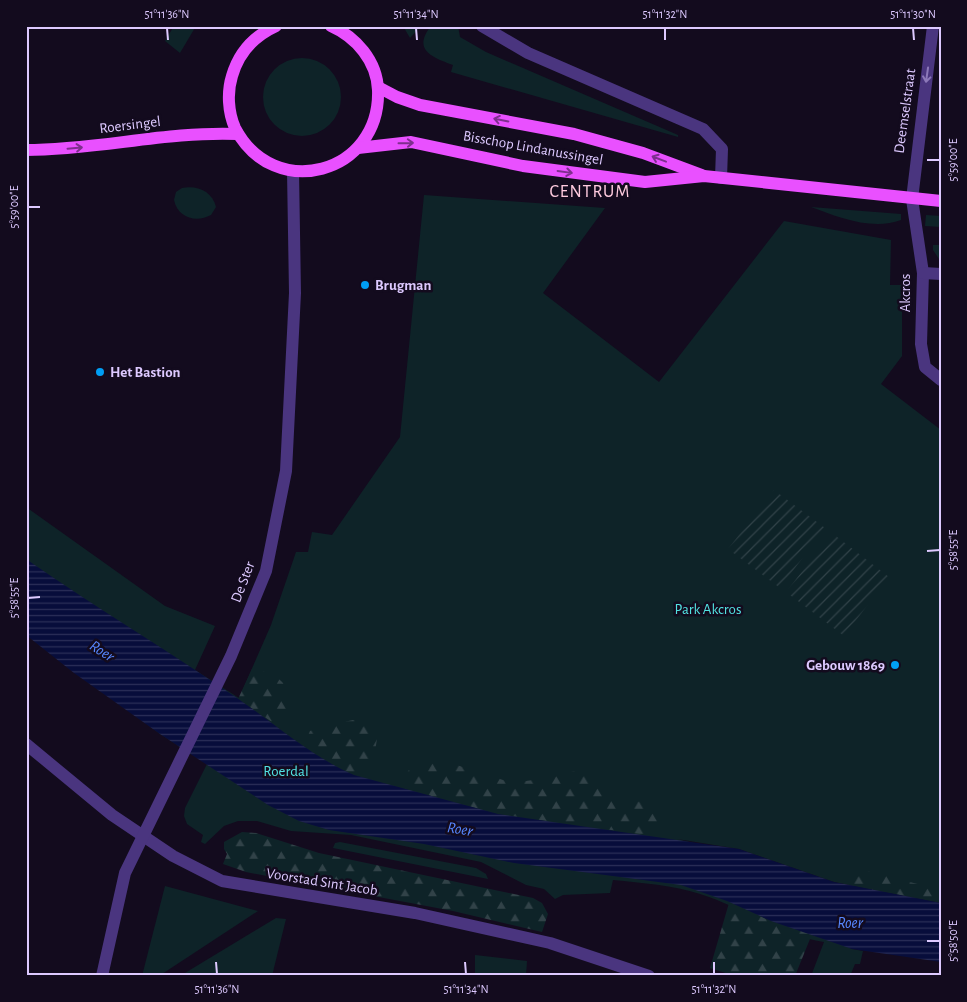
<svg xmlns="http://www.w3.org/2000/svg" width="967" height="1002" viewBox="0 0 967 1002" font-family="'Alegreya Sans',sans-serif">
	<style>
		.green { fill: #0e2328 }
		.forest { fill: url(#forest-firs) }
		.garden { fill: url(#garden-furrows) }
		.water { fill: url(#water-rules) }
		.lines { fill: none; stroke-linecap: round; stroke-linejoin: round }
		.minor { stroke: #4a357f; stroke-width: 12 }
		.major { stroke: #e950ff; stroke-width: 12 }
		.oneway { stroke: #8c78b9 }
		.oneway2 { stroke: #7e2e8e }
		.ticks { fill: none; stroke: #ddc9ff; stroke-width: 2 }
		.poi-dot { fill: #009ef4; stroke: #130b1e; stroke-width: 2 }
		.labels { text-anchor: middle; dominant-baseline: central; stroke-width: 5; stroke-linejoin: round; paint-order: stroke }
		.street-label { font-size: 15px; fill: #ddc9ff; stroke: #130b1e }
		.poi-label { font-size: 15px; font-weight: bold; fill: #ddc9ff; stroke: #130b1e; text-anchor: start }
		.park-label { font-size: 15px; fill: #52e2e2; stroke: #130b1e }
		.water-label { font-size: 16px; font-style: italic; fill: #5787ff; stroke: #130b1e }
		.quarter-label { font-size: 18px; letter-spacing: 1px; fill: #ffcbdf; stroke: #130b1e }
		.neatline { fill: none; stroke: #ddc9ff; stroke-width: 2 }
		.ticks-label { font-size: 12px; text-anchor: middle; fill: #ddc9ff }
	</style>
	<defs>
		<pattern id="forest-firs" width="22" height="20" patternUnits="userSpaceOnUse" patternTransform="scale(1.25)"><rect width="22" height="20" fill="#0e2328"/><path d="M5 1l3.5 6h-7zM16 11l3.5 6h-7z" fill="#314248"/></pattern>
		<pattern id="garden-furrows" width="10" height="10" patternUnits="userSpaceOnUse" patternTransform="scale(1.25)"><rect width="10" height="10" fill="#0e2328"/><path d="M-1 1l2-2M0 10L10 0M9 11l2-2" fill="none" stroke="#314248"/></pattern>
		<pattern id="water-rules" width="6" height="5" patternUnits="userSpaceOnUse" patternTransform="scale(1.25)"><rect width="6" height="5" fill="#070d3b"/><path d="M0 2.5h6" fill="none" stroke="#2b2f58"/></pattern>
	</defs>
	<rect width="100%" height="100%" fill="#130b1e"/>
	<!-- green -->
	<g class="green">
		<path d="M174,26h22l-16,27 -15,-12z"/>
		<path d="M403,26h18l-11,12z"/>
		<path d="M431,26h27l2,11 26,15 192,83v2l-227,-65 2,-7c-21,-8 -41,-15 -22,-39z"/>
		<circle cx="302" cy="97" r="39"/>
		<path d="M182,188c15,-3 30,3 34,19l-5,8c-15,8 -33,3 -37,-15l2,-8z"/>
		<path d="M424,195l181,13 -62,85 116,89 125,-161 107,19 -1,45h12v71l-21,28 60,46v473l-107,-21 -95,-33 -62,-10 54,13 121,97 11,2 -3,13h-5l-5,12h-39l13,-34c-44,-6 -81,-35 -124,-48 -27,-9 -58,-11 -87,-14l-3,13 -47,2 -8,4 -11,-10 -18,-4 -45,-23 -130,-27 -60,-4 -34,-10h-19l-14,5 -19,18 -4,-2 2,-7 -16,-11 -3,-8 1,-8 22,-44 -47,-30 -134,-100v-127l139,99 50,20 -20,44 44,28 32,-73 25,-73h12l4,-20 20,3 68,-98z"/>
		<path d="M811,207l90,7v6c-29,11 -63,-3 -90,-13z"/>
		<path d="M926,215l15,1v11l-16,-1z"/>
		<path d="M933,245h8v17l-8,-12z"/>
		<path d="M340,842l136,26 10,6 2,5 -155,-31 2,-5z"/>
		<path d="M165,886l93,25 -99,65h-17z"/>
		<path d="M276,918l10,1 -14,57h-92z"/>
		<path d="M475,955l52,6 -1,15h-51z"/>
	</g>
	<!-- forest -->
	<g class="forest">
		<path d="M252,669c10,2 22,4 29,12 3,2 4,7 5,10 7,16 1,24 -11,33l-37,-25z"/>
		<path d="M353,720l10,1 14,18 -4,24 -11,10 -8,2 -18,-8 -32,-22 6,-14 11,-4z"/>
		<path d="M438,759l74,24 42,-6 24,-7 11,3 15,15 17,10 21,4 16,12 3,8v15l-163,-23 -96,-26c5,-23 13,-27 36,-29z"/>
		<path d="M242,832l14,1 63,20 214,45 9,5 6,11 -6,18 -89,-21 -207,-39 -23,-8 4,-10 -3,-5v-7z"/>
		<path d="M855,868l86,22v13l-93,-18z"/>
		<path d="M729,903l42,18 41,13 -17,42h-60l-25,-8z"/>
	</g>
	<!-- garden -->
	<g class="garden">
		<path d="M774,490l51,38 -45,60 -52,-39z"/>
		<path d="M832,533l57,44 -45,59 -58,-44z"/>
	</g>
	<!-- water -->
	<path class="water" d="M26,559c69,48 141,91 211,139 38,26 75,59 117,77l144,39 241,35 95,33 107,21v59l-89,-13 -81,-28 -44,-20 -46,-16 -167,-22 -90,-19 -95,-14 -30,-9 -31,-16 -108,-71 -86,-61 -48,-38z"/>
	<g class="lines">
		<!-- minor -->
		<g class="minor">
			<path d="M482,26l46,27 175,76 19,20 -1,29"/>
			<path d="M933,26l-21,173 11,74 -2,71 4,23 16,13"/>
			<path d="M923,273l18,1"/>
			<path d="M26,744l86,71 61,41 49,25 193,32 135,30 99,33"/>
			<path d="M102,976l23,-103 106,-217 35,-85 20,-100 9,-178 -2,-122"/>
		</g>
		<!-- major -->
		<g class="major">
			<path d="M276,26c-22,10 -37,26 -44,50 -5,16 -4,36 3,52 39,75 146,46 143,-38 -1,-29 -22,-53 -47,-64"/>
			<path d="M378,87l19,10 23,8 154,29 69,19 59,22"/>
			<path d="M358,148l53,-6 112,24 122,16 59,-6 237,25"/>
			<path d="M26,150c71,0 141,-19 212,-16"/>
		</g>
	</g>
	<!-- one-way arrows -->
	<defs><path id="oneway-shaft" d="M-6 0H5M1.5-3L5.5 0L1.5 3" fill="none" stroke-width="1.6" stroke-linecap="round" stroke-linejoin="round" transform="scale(1.25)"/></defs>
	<use class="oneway" href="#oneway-shaft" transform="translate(927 75) rotate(98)"/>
	<g class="oneway2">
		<use href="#oneway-shaft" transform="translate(501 120) rotate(-169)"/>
		<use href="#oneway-shaft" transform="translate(406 143) rotate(-1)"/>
		<use href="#oneway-shaft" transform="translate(75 148) rotate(-5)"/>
		<use href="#oneway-shaft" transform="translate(659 159) rotate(-159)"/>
		<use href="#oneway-shaft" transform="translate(565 172) rotate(8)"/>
	</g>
	<!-- ticks -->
	<path class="ticks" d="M167,28l1,12M416,28l1,12M665,28v12M913,28l1,12M927,160h13M28,207h12M927,551l13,-1M28,598l12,-1M927,941h13M216,962l1,12M465,962l1,12M714,962v12"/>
	<!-- markers -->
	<g class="poi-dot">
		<circle cx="365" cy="285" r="5"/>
		<circle cx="100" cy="372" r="5"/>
		<circle cx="895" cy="665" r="5"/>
	</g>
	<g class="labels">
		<!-- street labels -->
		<g class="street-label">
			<text transform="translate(905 111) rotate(-82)">Deemselstraat</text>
			<text transform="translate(130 125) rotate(-7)">Roersingel</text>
			<text transform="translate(533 148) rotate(10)">Bisschop Lindanussingel</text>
			<text transform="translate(905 293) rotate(-90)">Akcros</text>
			<text transform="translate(243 582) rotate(-69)">De Ster</text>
			<text transform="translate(322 882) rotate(9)">Voorstad Sint Jacob</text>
		</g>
		<!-- poi labels -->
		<g class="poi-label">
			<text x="375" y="285">Brugman</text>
			<text x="110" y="372">Het Bastion</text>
			<text x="885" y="665" text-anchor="end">Gebouw 1869</text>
		</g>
		<!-- park labels -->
		<g class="park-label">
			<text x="708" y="609">Park Akcros</text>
			<text x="286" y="771">Roerdal</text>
		</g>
		<!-- water labels -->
		<g class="water-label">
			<text transform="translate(102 651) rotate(33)">Roer</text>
			<text transform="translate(460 829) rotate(9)">Roer</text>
			<text x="850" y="923">Roer</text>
		</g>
		<!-- quarter labels -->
		<g class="quarter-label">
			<text x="590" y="192">CENTRUM</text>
		</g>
	</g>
	<!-- border -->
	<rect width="967" height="1002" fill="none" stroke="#130b1e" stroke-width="55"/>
	<rect x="28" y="28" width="912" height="946" class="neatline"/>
	<g class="ticks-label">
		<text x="167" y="18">51°11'36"N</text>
		<text x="416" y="18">51°11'34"N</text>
		<text x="665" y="18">51°11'32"N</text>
		<text x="913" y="18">51°11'30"N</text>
		<text transform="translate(953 160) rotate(-90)" y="4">5°59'00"E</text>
		<text transform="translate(14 207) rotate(-90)" y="4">5°59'00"E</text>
		<text transform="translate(953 550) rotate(-90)" y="4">5°58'55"E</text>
		<text transform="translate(14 598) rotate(-90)" y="4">5°58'55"E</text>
		<text transform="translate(953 941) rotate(-90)" y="4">5°58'50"E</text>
		<text x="217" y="993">51°11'36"N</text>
		<text x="466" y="993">51°11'34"N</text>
		<text x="714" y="993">51°11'32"N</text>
	</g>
</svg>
